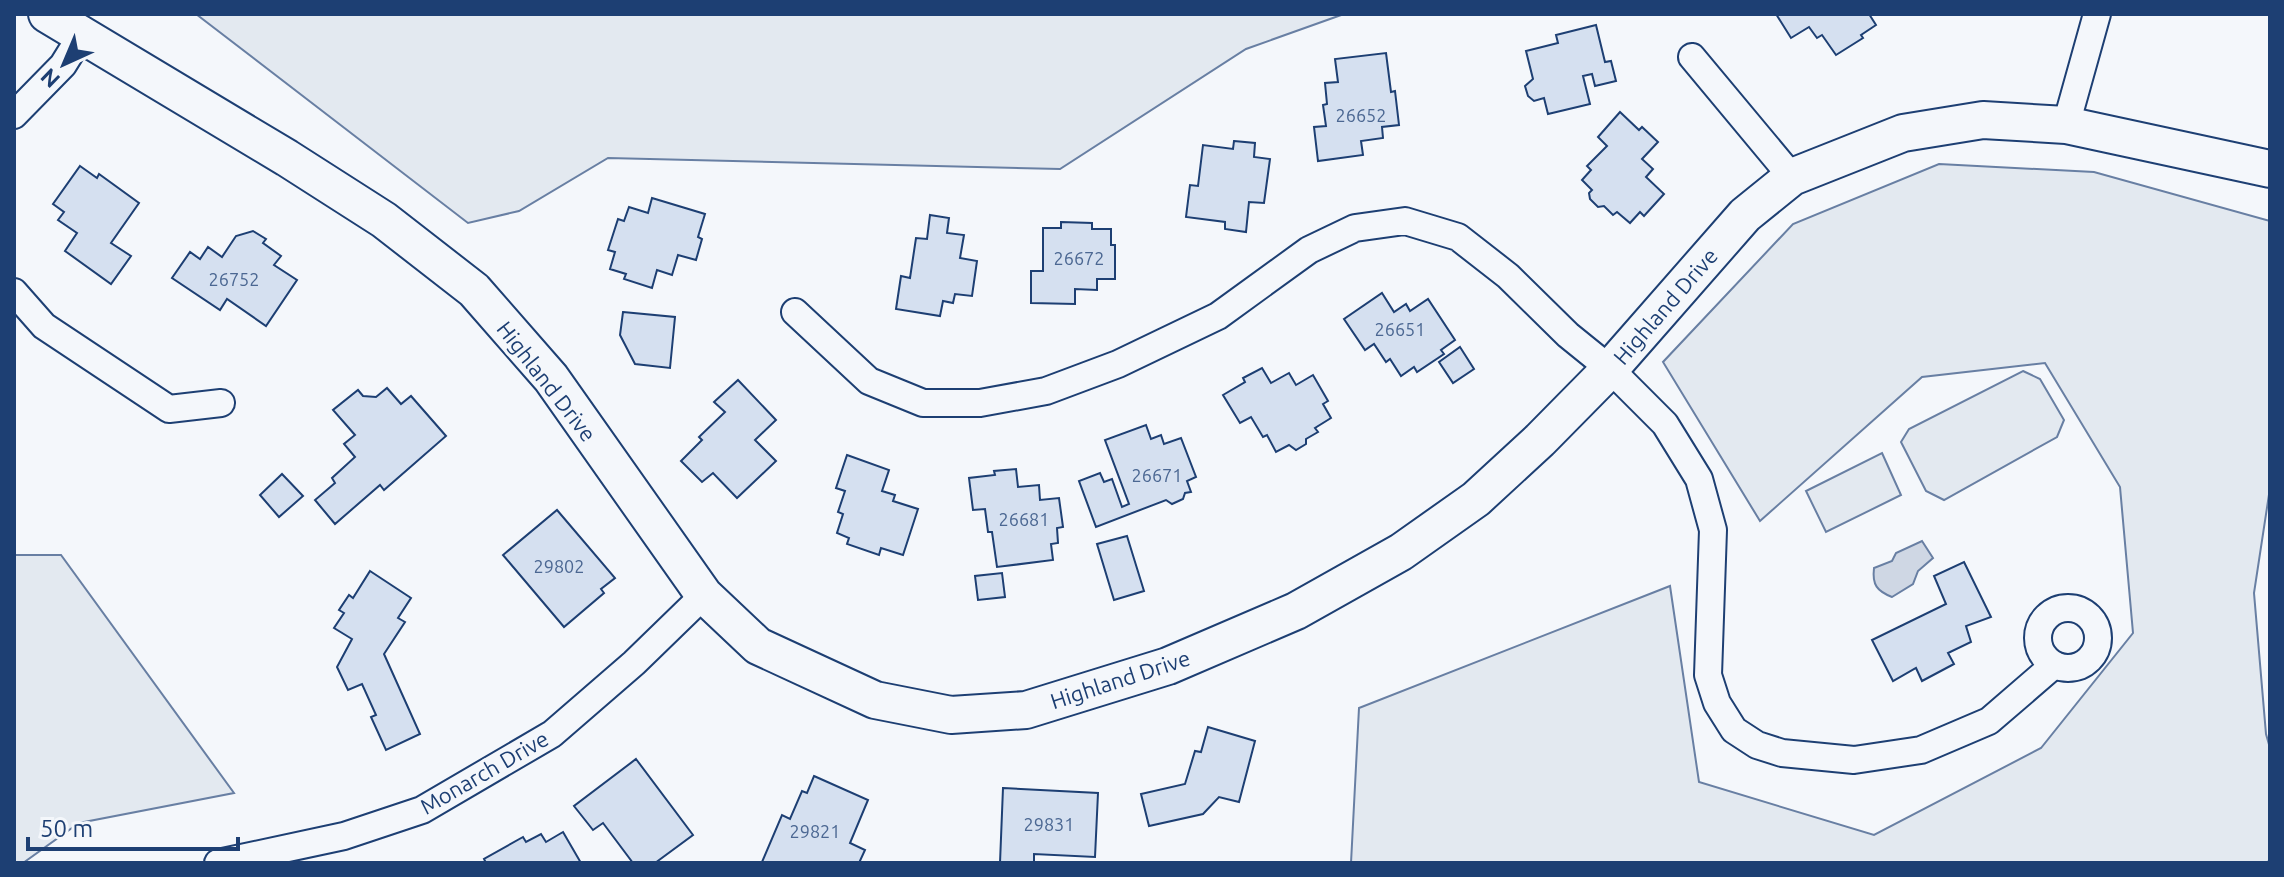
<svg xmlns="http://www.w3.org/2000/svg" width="2284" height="877" viewBox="0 0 2284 877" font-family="Ubuntu,sans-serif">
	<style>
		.green { fill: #e3e9f0; stroke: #687fa3; stroke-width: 2 }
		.water { fill: #cfd7e4; stroke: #687fa3; stroke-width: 2 }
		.building { fill: #d5e0f0; stroke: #1d3f73; stroke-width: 2 }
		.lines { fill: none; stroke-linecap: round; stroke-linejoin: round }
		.street-casing { stroke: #1d3f73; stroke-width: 30 }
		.secondary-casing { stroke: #1d3f73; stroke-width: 40 }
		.street { stroke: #f4f7fb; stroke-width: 26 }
		.secondary { stroke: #f4f7fb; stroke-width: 36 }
		.labels { text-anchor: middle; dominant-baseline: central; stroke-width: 6; stroke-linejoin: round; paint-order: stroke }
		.number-label { font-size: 18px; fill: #4b6792 }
		.street-label { font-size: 22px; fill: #1d3f73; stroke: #f4f7fb }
	</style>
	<rect width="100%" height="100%" fill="#f4f7fb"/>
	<!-- green -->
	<g class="green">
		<path d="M196,14h1148l-98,35 -186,120 -452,-11 -89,53 -51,12z"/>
		<path d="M1939,164l155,8 176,49v267l-16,105 12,141 4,14v113l-6,2h-913l8,-155 311,-122 29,196 175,53 167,-87 92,-115 -13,-146 -75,-124 -123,14 -162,144 -97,-159 130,-138z"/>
		<path d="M2023,371l17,8 24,41 -7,17 -113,63 -18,-9 -25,-49 8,-13z"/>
		<path d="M1882,453l19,42 -75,37 -20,-41z"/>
		<path d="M14,555h47l173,238 -155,30 -56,40h-9z"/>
	</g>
	<!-- water -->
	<path class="water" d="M1922,541l11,17 -15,13 -5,13 -21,13c-15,-6 -20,-12 -18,-29l18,-7 4,-8z"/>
	<!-- building -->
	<g class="building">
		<path d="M1776,14h93l7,11 -15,10 2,3 -27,17 -14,-20 -5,3 -8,-11 -18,11z"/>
		<path d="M1596,25l9,37 6,-1 5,20 -21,5 -3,-12 -9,2 7,28 -42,10 -4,-16 -10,3 -6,-5 -3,-10 8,-7 -7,-28 32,-8 -2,-8z"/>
		<path d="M1386,53l5,39 4,-1 4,34 -17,2 1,11 -22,3 2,14 -45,6 -4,-34 12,-1 -3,-21 4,-1 -2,-21 13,-1 -3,-23z"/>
		<path d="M1620,112l19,18 3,-3 16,15 -16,17 11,10 -7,8 18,17 -20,22 -4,-4 -10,11 -13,-11 -4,3 -9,-9 -6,1 -8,-8 -1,-6 3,-3 -10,-10 9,-10 -4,-4 20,-20 -9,-9z"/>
		<path d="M1234,141l21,2 -1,14 16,2 -6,44 -15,-1 -3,30 -21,-3v-7l-39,-5 4,-32 8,1 5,-41 30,4z"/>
		<path d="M80,166l17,12 2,-4 40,29 -28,40 20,13 -20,28 -46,-33 12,-18 -19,-13 6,-8 -11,-8z"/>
		<path d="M652,198l53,16 -7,23 4,2 -6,21 -18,-5 -6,20 -15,-5 -5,18 -28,-9 2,-5 -16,-5 5,-17 -7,-2 10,-31 6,2 5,-14 19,6z"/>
		<path d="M930,215l19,3 -2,15 17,2 -4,23 17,3 -5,35 -17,-2 -2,9 -10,-2 -3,15 -44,-7 5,-33 9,2 6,-40 11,1z"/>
		<path d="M1061,222l31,1v6h19v16h4v34h-18v11l-22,-1v15l-44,-1v-32h12v-43h18z"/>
		<path d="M253,231l13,8 -3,4 18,13 -7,9 23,15 -31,46 -39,-27 -7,11 -48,-32 18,-26 10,7 8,-12 14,10 14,-21z"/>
		<path d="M1382,293l12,19 12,-8 4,7 18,-12 27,41 -14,10 3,4 -27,18 -3,-5 -13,9 -11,-17 -4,3 -12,-18 -9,6 -21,-31z"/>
		<path d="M623,312l52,5 -5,51 -35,-4 -15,-29z"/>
		<path d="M1460,347l14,22 -21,14 -14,-21z"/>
		<path d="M1262,368l9,15 18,-10 7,12 17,-10 15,26 -5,3 8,14 -16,10 3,4 -12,7v5l-10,6 -7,-5 -13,7 -9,-17 -4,2 -12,-20 -11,6 -17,-28 22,-13 -2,-4z"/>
		<path d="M738,380l38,40 -21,20 21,21 -39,37 -24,-25 -11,9 -21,-21 21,-21 -3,-3 26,-25 -11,-10z"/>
		<path d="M387,388l14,16 10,-8 35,40 -62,54 -4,-5 -45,39 -20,-24 20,-17 -3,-5 23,-21 -11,-13 11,-9 -22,-25 25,-20 5,6 13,1z"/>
		<path d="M1146,425l5,14 10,-4 3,9 17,-6 15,39 -9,4 4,11 -6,1 -2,6 -11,5 -6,-4 -70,27 -17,-46 21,-8 4,9 8,-3 10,28 7,-3 -24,-64z"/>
		<path d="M847,455l42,15 -7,21 13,4 -2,6 25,8 -15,46 -22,-7 -2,7 -32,-11 2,-6 -12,-5 6,-19 -5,-2 7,-21 -9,-3z"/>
		<path d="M1016,469l2,18 21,-2 1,15 19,-2 4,29 -6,1 1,15 -7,1 2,16 -56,7 -5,-35h-4l-3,-23 -12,1 -4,-32 26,-3 -1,-4z"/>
		<path d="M282,474l21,22 -24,21 -19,-22z"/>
		<path d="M557,510l58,68 -14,11 3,4 -40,34 -61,-72z"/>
		<path d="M1127,536l17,55 -30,9 -17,-56z"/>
		<path d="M1964,562l27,55 -25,9 5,16 -23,11 6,11 -32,17 -6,-13 -23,13 -21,-41 74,-36 -12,-28z"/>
		<path d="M370,571l41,27 -13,20 7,4 -21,32 36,80 -34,16 -15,-33 5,-2 -14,-31 -14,6 -11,-23 15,-28 -18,-11 10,-15 -5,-3 10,-15 4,3z"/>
		<path d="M1002,573l3,24 -27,3 -3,-24z"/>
		<path d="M1208,727l47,14 -16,61 -20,-5 -16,17 -54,12 -8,-32 44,-10 10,-33 6,1z"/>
		<path d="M636,759l57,76 -38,28h-22l-30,-40 -10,7 -19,-24z"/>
		<path d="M814,776l54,24 -18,43 15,7 -6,13 -97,-1 20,-47 8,4 12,-28 5,2z"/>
		<path d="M1003,788l95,5 -3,64 -61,-3v9h-34z"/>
		<path d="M563,832l18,31h-95l-2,-4 39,-22 3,5 15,-8 5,8z"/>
	</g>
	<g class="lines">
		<defs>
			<g id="street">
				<path d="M1692,57l100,120"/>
				<path d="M14,115l49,-50 18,-29"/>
				<path d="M2066,125l31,-111"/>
				<path d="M14,292l30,34 125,83 52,-6"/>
				<path d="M795,312l74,69 54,22h57l66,-12 72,-27 100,-48 91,-66 46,-22 50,-7 53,16 50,39 60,59 42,34 55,55 34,55 14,51 -5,145 9,28 17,27 23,15 25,8 72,7 67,-10 68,-29 65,-56"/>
				<circle cx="2068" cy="638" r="30"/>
				<path d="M218,863l126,-27 78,-26 130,-76 82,-71 70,-68"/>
			</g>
			<path id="secondary" d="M47,14l240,144 97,62 90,70 77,88 153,217 54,51 117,54 76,15 75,-5 142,-44 128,-55 105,-59 75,-53 64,-59 70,-71 135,-154 47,-38 111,-44 80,-13 83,5 204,44"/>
		</defs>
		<!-- street casing -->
		<use href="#street" class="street-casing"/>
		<!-- secondary casing -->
		<use href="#secondary" class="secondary-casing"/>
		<!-- street -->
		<use href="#street" class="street"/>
		<!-- secondary -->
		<use href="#secondary" class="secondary"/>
	</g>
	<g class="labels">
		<!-- number labels -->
		<g class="number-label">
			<text x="1361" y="115">26652</text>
			<text x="1079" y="258">26672</text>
			<text x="234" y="279">26752</text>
			<text x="1400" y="329">26651</text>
			<text x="1157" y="475">26671</text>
			<text x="1024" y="519">26681</text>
			<text x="559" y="566">29802</text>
			<text x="1049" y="824">29831</text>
			<text x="815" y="831">29821</text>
		</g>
		<!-- street labels -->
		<g class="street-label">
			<text transform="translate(1665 306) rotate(-49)">Highland Drive</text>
			<text transform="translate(547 381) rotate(52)">Highland Drive</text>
			<text transform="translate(1120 679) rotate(-18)">Highland Drive</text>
			<text transform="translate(484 772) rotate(-30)">Monarch Drive</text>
		</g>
	</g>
	<!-- border -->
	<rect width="2284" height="877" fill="none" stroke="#1d3f73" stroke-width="32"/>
	<!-- north arrow -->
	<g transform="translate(64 64) rotate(224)" stroke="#f4f7fb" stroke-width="6" paint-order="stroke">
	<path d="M0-6L14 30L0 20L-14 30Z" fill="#1d3f73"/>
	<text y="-12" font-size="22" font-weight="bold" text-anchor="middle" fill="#1d3f73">N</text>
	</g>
	<!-- scale -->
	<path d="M28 837v12h210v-12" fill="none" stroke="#1d3f73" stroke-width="4"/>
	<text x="40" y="837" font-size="24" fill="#1d3f73" stroke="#f4f7fb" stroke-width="6" paint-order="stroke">50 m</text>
</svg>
